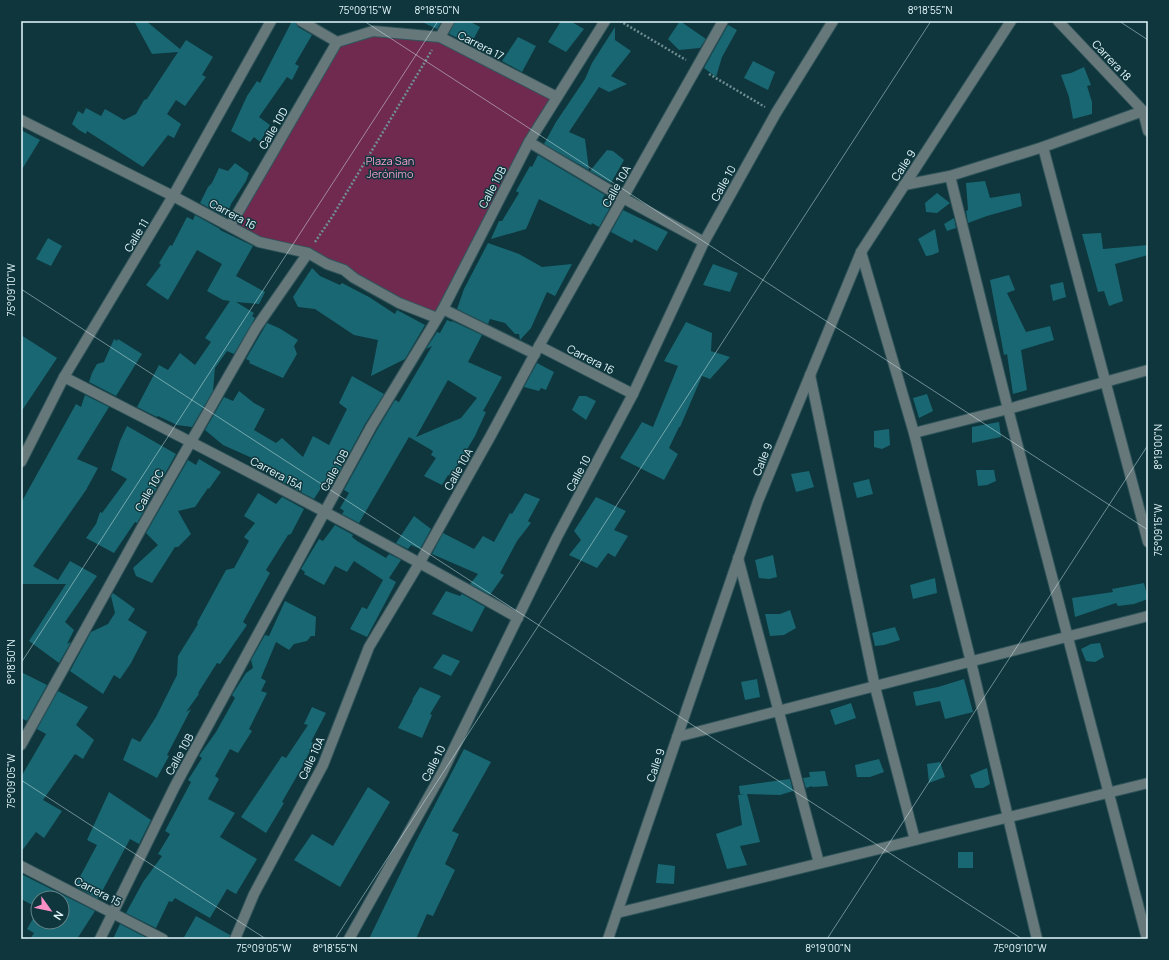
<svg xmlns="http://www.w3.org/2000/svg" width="1169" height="960" viewBox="0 0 1169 960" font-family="Manrope,sans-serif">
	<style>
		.green { fill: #702a50 }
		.building { fill: #196772; fill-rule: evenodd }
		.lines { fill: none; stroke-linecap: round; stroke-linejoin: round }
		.minor-casing { stroke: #30555b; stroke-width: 12 }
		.path { stroke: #6f8e93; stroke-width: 2.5; stroke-dasharray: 2 2; stroke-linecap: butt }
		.minor { stroke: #67787b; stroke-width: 10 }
		.ticks { fill: none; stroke: #e5f9fd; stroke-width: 1; stroke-opacity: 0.45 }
		.labels { text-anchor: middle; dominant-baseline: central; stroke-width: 3; stroke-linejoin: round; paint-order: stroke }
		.street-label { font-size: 11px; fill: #e5f9fd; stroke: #0e363c }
		.park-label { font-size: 11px; fill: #f89cca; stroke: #0e363c }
		.neatline { fill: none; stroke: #e5f9fd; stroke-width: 1.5 }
		.ticks-label { font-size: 10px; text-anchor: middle; fill: #e5f9fd }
	</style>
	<rect width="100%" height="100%" fill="#0e363c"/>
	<!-- green -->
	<path class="green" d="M374,35l61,3 118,60 -117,217 -37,-15 -44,-24 -96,-37 -28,-14 105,-180z"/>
	<!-- building -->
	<g class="building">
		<path d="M134,21h12l34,28 6,-9 27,17 -11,18 4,2 -21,29 -9,-6 -9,14 14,10 -7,14 -6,-3 -25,32 -56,-36 -1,3 -7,-4 -7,-6 6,-13 5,3 3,-6 15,8 4,-7 19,11 12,-6 8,-14 3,-1 31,-47 -26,2z"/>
		<path d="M292,21h3l3,6 14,8 -17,29 4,2 -7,14 -5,-3 -28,40 11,8 -10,17 -6,-5 -4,5 -19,-11 16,-35 10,-15 3,2z"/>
		<path d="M420,21h22l-5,8z"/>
		<path d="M455,21h14l11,6 -9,17 -22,-10z"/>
		<path d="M561,21h9l14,8 -18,23 -18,-10z"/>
		<path d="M680,21l26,18 -6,9 -21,2 -11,-11z"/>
		<path d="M728,25l9,5 -15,27 -6,20 -12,-9z"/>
		<path d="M615,27v13l16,11 -20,25 16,8 -18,8 -10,-5 -30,45 16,7 4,31 -45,-26 12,-22 29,-43 7,-16z"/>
		<path d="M518,37l18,9 -14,26 -20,-11z"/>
		<path d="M753,61l22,11 -7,18 -24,-12z"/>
		<path d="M1084,67l7,18 -4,1 5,16v12l-19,5 -4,-22 -8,-22 10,-2z"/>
		<path d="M21,130l19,10 -19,31z"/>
		<path d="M607,150l6,1 11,9 -13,23 -21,-12z"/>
		<path d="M538,155l67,40 -3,4 10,5 -13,23 -7,-4 -1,2 -52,-26 -13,30 -35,10 8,-18h3l17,-28 -3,-2 14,-25 2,1z"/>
		<path d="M235,163l14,10 -3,8 -15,23 -5,13 -26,-14 8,-16 4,-4 7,-15 9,3z"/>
		<path d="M985,181l5,17 30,-5 2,13 -35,10 -19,7 -2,-12 2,-1 -2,-27z"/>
		<path d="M937,193l13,10 -13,10 -11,-1 -1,-9z"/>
		<path d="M623,210l45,22 -11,19 -23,-12 -2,4 -21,-11z"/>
		<path d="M195,215l25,14v1l33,16 -17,30 29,16 -6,12 -23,-2 18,11 -2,3 3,2 -21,36 -7,-3 -12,17 -2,23 -21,36 -15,-2 -19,-9 -1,1 -20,-10 22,-42 9,5 12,-17 15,12 16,-23 -6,-4 25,-37 -7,-1 -16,-9 15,-27 -25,-14 -29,50 -22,-15 15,-20 -2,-2 11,-18 2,1 15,-29 6,3z"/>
		<path d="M954,218l2,10 -9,3 -3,-7z"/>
		<path d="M935,229l4,23 -7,3 -6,1 -8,-17z"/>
		<path d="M1101,233l2,16 45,-4v10l-33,9 8,37 -14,5 -5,-15 -6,1 -16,-58z"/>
		<path d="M48,238l14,8 -11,20 -15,-7z"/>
		<path d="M488,243l31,11 23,13 30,-3 -17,32 -8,-4 -16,36 -11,12 -1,-6h-4l-10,-11 -15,-4 -2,5 -31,-15 7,-20z"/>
		<path d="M713,264l25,9 -8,19 -27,-7z"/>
		<path d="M312,268l8,8 20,9 2,-2 27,14 26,17 2,-4 28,15 -20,34 -34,17 7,-36 -24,-5 -39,-26 -17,-2 -5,-10z"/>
		<path d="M1009,275l6,15 -8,3 19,39 24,-6 4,14 -33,10 6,40 -14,4 -6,-40 -3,1 -14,-75z"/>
		<path d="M1063,282l3,15 -13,4 -3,-16z"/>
		<path d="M447,320l5,2v-1l30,14 -14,27 34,15 -19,34 3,1 -11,24 -24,40 -3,-1 -6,10 -18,-9 12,-18 -5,-3 2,-4 -24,-14 -50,86 -17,-9 2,-3 -4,-3 9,-15 -5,-3 33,-60 18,-30 4,2 33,-56 -6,3 11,-17 3,1zM448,380l29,18 -16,20 -45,19z"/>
		<path d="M686,322l26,11 -1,18 19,6 -20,22 -8,-3 -22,51h-1l-10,21 9,6 -14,26 -44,-22 22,-36 11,5 25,-61 -14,-5z"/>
		<path d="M267,323l12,5 19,12 -4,6 3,8 -14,24 -34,-15 1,-2 -4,-2z"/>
		<path d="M21,335l36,23 -36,54z"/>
		<path d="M114,339l3,2 1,-2 24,15 -26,42 -27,-14 3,-9 5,-9 7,-2z"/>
		<path d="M537,363l17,9 -8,18 -5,-2 -2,3 -15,-4z"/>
		<path d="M352,376l32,18 -19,30 -32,60 -7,-4 -12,19 -45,-24 1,-3 -18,-14 -29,-13 -18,-15 19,-33 9,4 6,-10 15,12 11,6 -11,21 22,13 6,-5 21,19 10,-21 16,9 18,-36 -8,-6z"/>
		<path d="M927,394l6,17 -14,7 -6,-20z"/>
		<path d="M85,395l24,12 -32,52 21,9 -12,22 -53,76 25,14 12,-19 27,15 -32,46 9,8 -7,14 4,-2 -12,21 -30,-22 37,-57h-45v-81l55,-99 5,3z"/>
		<path d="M579,396h7l10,5 -10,19 -14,-10z"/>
		<path d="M999,422l2,15 -29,6v-16z"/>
		<path d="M127,426l49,28 -39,69 -2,-1 -21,31 -28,-15 10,-14 4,-12 2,1 25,-34 -16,-9 9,-29z"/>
		<path d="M889,429l1,16 -8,4 -8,-2v-16z"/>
		<path d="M199,459l22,13 -12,17 -1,-1 -13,19 -17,4 13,23 -13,13h-3l-23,36 -16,-7 -3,-8 25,-23 -12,-12 42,-73 8,5z"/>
		<path d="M976,470h18l2,11 -9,4 -9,1z"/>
		<path d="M809,471l5,16 -18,5 -5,-18z"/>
		<path d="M869,479l4,15 -16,4 -4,-15z"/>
		<path d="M258,493l18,11 6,-7 22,12 -13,25 -3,1 -22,35 4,3 -27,49 4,3 -27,39 -3,-1 -19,30 1,1 -13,18 5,-3 -24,46 2,1 -12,22 -34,-18 9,-22 8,4 16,-25 21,-42 1,-19 20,-32 -1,-1 29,-53 8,-2 15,-27 -5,-4 11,-14 -11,-7z"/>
		<path d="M525,493l15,6 -12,22 3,2 -14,18 -17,32 4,2 -14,20 -20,-11 8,-10 -46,-20 11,-21 31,16 9,-13 11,6 16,-29 2,1z"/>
		<path d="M596,497l30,14 -12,19 14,6 -13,21 -7,-4 -11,15 -28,-13 12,-15 -7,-9z"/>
		<path d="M414,516l17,13 -11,20 -9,-4 -3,4 -12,-6z"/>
		<path d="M335,525l18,10 -1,2 5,4 29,17 3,-4 12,6 -12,18 7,4 -3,6 -26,49 -17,-8 12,-22 5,2 16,-29 -29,-19 -7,11 -12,-6 -11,19 -20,-11 1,-2 -4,-3 18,-30 4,2z"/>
		<path d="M773,555l4,22 -8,2 -10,-1 -4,-18z"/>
		<path d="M935,578l2,15 -24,6 -3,-14z"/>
		<path d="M1144,583l4,16 -14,5 -16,2 -2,-3 -41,14 -3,-19 41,-6 -1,-3z"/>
		<path d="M446,591l14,5 2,-2 23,13 -13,25 -40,-18z"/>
		<path d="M113,593l22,16 -7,11 19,12 -16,31 -11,16 -6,-4 -11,19 -33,-23 21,-39 17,-8 7,-11 -4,-17z"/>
		<path d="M285,601l31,16 -1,19h-4l-4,5 -13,3 -5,6 -13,-8 -15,36 5,3 -5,10 6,2 -18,36 3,2 -14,22 -8,-4 -15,27 4,3 -11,20 27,14 -15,24 37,22 -21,35 -9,-5 -17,29 -35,-20 -3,4 -3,-1 -13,27 -30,-15 17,-31 19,-26 -4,-2 12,-20 -5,-3 26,-49 -3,-2 14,-22 -3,-2 17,-24 19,-34 -3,-3 14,-22 7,-5 -2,-8 14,-25 4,1z"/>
		<path d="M790,610l6,18 -12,7 -14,1 -5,-22h15z"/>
		<path d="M895,627l5,13 -16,5 -9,1 -3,-13z"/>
		<path d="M1100,643l4,14 -9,5 -9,-1 -5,-12 10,-5z"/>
		<path d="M443,654l17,7 -9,15 -18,-8z"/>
		<path d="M21,672l26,13 -20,36 -6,-3z"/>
		<path d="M757,679l3,18 -15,3 -4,-18z"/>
		<path d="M964,679l9,33 -28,7 -5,-18 -24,5 -3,-14 25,-5z"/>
		<path d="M420,687l21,9 -11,18 2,1 -10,23 -24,-10 15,-28h-1z"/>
		<path d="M58,691l30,16 -12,18 18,15 -11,19 -8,-5 -32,46 19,11 -18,27 -8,-6 -15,20v-75l25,-43 -9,-5z"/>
		<path d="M851,703l5,15 -21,7 -5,-15z"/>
		<path d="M312,707l14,6 -15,29 3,1 -13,26 -19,33 2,1 -18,30 -25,-16 41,-61 4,2 22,-33 -4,-1z"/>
		<path d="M464,749l27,13 -39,69 7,3 -14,30 10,6 -22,46 -6,-2 -11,25h-47l46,-96z"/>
		<path d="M879,759l5,13 -14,5h-13l-2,-12z"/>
		<path d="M940,762l5,15 -16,6 -2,-19z"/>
		<path d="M987,768l3,16 -7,4h-8l-5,-13z"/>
		<path d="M825,771l3,15 -16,1v-1l-6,2 -3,-10 7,-1 -1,-5z"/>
		<path d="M790,779l3,12 -13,4 -33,-1 13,48 -20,4 7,19 -20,4 -11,-35 26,-9 -4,-30 6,-1h-4l-1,-8z"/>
		<path d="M368,787l22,15 -50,85 -46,-27 18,-26 21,12z"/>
		<path d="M109,792l42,28 -12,24 -9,-5 -32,60 -23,-13 22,-41 -10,-5z"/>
		<rect x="958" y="852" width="15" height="16"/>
		<path d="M658,864l17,2 -1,18 -18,-1z"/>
		<path d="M21,874l74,37 -18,28h-47l4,-6 -7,-4 11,-19v12h24v-24h-24v10l-17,-9z"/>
		<path d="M196,916l34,19 -1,4h-46z"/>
		<path d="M120,924l29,15h-36z"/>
	</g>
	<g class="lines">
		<defs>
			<g id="minor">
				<path d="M301,21l36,21 36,-11 67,6 117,60"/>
				<path d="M1058,21l88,93"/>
				<path d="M440,37l9,-16"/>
				<path d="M21,120l152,76 86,46 49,11 19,11 17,6 10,8 45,25 38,15"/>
				<path d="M529,142l94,56 81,44"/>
				<path d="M1043,147l105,395"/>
				<path d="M950,176l58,233 139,530"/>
				<path d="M904,185l46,-9 93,-29 100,-36 5,20"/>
				<path d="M230,226l107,-184"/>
				<path d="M861,252l53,181 57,229 66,277"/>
				<path d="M443,309l92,45"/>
				<path d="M539,346l94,48"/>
				<path d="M810,375l65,312 40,153"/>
				<path d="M64,377c153,78 305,156 454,241"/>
				<path d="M914,433l94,-24 140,-39"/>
				<path d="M21,462l43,-85 109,-181 98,-175"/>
				<path d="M738,558l81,305"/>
				<path d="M677,737l471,-121"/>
				<path d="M21,745l120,-216 115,-201 52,-75"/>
				<path d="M21,866l142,73"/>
				<path d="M617,913l531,-130"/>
				<path d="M100,939l75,-153 196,-359 72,-118 86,-167 76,-121"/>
				<path d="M235,939l19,-45 69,-129 46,-118 51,-85 70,-125 49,-91 184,-325"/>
				<path d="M349,939l93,-166 115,-236 76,-143 71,-152 72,-129 57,-92"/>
				<path d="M608,939l150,-438 103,-249 150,-231"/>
			</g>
		</defs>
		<!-- minor casing -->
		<use href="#minor" class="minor-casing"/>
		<!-- path -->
		<g class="path">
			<path d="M620,21l66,39"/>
			<path d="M709,74l56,33"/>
			<path d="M315,242l17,-25 100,-167"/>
		</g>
		<!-- minor -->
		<use href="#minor" class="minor"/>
	</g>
	<!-- ticks -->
	<path class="ticks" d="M364,21l784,509M1119,21l29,19M21,289l1001,650M21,663l417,-642M21,780l245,159M335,939l596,-918M827,939l321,-494"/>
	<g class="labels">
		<!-- street labels -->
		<g class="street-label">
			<text transform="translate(481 45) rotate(27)">Carrera 17</text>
			<text transform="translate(1112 60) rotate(47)">Carrera 18</text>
			<text transform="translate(273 128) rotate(-60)">Calle 10D</text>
			<text transform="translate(903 165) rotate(-57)">Calle 9</text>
			<text transform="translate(723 183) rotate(-61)">Calle 10</text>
			<text transform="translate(616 186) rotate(-61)">Calle 10A</text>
			<text transform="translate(492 187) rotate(-62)">Calle 10B</text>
			<text transform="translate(233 214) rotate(28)">Carrera 16</text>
			<text transform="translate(136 235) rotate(-59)">Calle 11</text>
			<text transform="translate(591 359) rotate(27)">Carrera 16</text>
			<text transform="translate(762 459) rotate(-68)">Calle 9</text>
			<text transform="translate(458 469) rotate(-61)">Calle 10A</text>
			<text transform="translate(334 470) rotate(-61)">Calle 10B</text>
			<text transform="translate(277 473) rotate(28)">Carrera 15A</text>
			<text transform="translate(578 473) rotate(-62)">Calle 10</text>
			<text transform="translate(149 490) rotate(-60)">Calle 10C</text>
			<text transform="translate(179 754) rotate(-61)">Calle 10B</text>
			<text transform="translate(311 758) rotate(-65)">Calle 10A</text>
			<text transform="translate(433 763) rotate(-63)">Calle 10</text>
			<text transform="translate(655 765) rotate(-71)">Calle 9</text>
			<text transform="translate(98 891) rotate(27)">Carrera 15</text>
		</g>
		<!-- park labels -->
		<g class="park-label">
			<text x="390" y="160">Plaza San<tspan x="390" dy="13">Jerónimo</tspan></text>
		</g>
	</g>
	<!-- border -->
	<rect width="1169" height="960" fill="none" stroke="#0e363c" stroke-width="44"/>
	<!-- north arrow -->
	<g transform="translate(50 910) rotate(123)"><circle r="19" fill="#0e363c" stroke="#648489"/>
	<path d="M0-3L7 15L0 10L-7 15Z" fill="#fa8fc6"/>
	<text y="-6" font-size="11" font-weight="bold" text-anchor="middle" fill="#e5f9fd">N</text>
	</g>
	<rect x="22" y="22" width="1125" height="916" class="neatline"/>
	<g class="ticks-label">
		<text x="365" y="14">75°09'15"W</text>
		<text x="437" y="14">8°18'50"N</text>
		<text x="930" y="14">8°18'55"N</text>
		<text transform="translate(11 290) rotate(-90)" y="4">75°09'10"W</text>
		<text transform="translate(1158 447) rotate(-90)" y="4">8°19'00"N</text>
		<text transform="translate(1158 530) rotate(-90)" y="4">75°09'15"W</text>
		<text transform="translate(11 662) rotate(-90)" y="4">8°18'50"N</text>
		<text transform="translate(11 781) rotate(-90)" y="4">75°09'05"W</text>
		<text x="264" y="952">75°09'05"W</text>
		<text x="335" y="952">8°18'55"N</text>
		<text x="828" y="952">8°19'00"N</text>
		<text x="1020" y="952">75°09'10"W</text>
	</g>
</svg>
